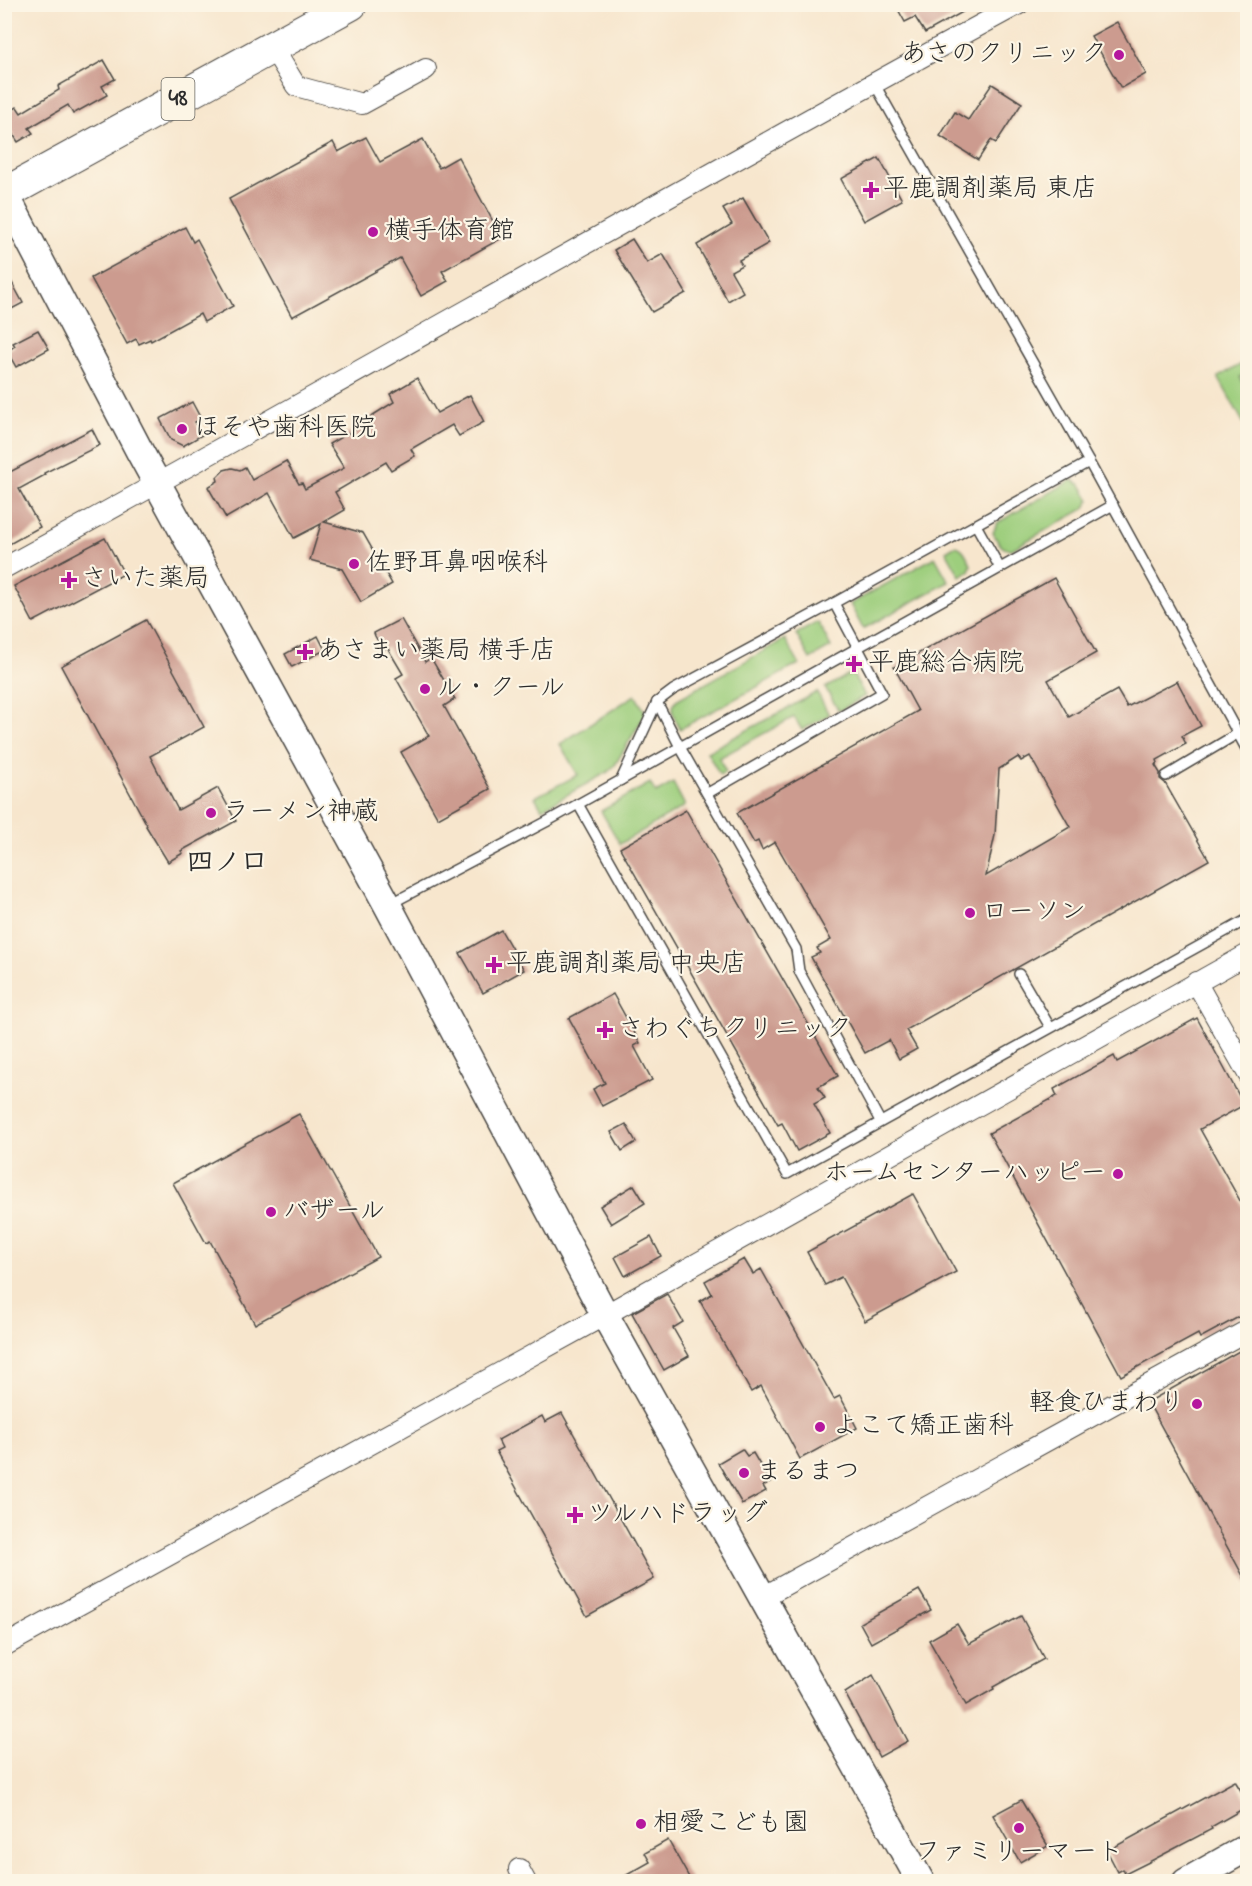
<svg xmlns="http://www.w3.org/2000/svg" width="1252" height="1886" viewBox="0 0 1252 1886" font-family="'Indie Flower','Klee One',sans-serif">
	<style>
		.green { fill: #9dce7d; stroke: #647c54; stroke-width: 1.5 }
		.building { fill: #cc9b8f; fill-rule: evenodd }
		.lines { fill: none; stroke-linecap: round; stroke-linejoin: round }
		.lane-casing { stroke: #4a4743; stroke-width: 12 }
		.street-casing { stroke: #4a4743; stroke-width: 22 }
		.secondary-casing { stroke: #4a4743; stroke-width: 30 }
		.primary-casing { stroke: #4a4743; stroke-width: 34 }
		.lane { stroke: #fff; stroke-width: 9 }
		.street { stroke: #fff; stroke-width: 20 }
		.secondary { stroke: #fff; stroke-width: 27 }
		.primary { stroke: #fff; stroke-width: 32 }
		.poi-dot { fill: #b5179e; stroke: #fcf5e5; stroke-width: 2 }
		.labels { text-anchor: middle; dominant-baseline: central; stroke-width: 4.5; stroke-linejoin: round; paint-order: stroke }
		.shield { fill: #fcf5e5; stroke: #6a6863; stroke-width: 1.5 }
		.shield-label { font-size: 24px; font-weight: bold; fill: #2b2b2b }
		.poi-label { font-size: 26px; fill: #2b2b2b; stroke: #fcf5e5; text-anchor: start }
		.neighbourhood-label { font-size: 27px; font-weight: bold; fill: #2b2b2b; stroke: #fcf5e5 }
	</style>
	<rect width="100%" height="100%" fill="#fcf5e5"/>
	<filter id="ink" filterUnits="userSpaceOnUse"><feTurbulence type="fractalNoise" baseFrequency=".0167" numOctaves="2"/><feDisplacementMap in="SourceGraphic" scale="12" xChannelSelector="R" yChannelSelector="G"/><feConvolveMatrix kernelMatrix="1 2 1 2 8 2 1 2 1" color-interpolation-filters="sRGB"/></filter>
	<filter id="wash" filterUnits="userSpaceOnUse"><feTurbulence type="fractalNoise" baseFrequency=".008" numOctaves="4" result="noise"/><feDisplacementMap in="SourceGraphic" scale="24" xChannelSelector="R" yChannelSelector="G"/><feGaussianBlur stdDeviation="1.35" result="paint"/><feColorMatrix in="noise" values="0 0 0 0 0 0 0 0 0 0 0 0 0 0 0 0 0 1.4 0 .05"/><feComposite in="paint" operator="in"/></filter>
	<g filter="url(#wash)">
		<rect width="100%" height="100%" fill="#f7e6cd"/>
		<!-- green -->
		<g class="green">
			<path d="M1247,361v12l-7,4 7,13v39l-29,-52z"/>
			<path d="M1072,480l9,5 9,15 -6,9 -72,40c-11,2 -14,-8 -19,-16l4,-10z"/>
			<path d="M954,546c10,0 13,11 17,19l-2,6 -9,5 -14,-25z"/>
			<path d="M935,557l14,25 -86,47 -13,-25z"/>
			<path d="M818,622l13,25 -21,12 -14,-25z"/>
			<path d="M785,639l14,25 -119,65c-5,-10 -11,-18 -4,-29z"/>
			<path d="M852,673l13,23 -26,15 -14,-23z"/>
			<path d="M817,692l12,23 -27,15 -8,-13 -75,41 7,14 -6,3 -13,-23z"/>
			<path d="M635,695l11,18 -31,52 -7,7 -66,37 -7,-12 43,-22 -18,-31z"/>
			<path d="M650,783l6,10 17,-10 12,23 -65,38 -19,-33z"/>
		</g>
		<g id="blocks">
			<!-- building -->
			<g class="building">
				<path d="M895,4h82l-52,29 -10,-16 -10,5z"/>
				<path d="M1117,22l29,52 -25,14 -30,-52z"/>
				<path d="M104,60l11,19 -13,7 5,9 -34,19 -5,-9 -39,23 4,5 -15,9 -14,-22v-5l13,-8 4,6 38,-23 -1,-4z"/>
				<path d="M992,84l30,19 -26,40 -5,-3 -13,20 -38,-24 15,-24 13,8z"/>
				<path d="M366,137l14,25 43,-23 16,29 19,-11 44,81 -60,33 6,10 -27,15 -21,-38 -108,59 -63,-118 104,-57 5,10z"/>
				<path d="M879,158l23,42 -38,21 -23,-42z"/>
				<path d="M743,198l26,45 -30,17 3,5 -11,6 12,21 -15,9 -31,-56 35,-21 -9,-15z"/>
				<path d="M185,227l8,15 4,-3 36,67 -29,16 -4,-8 -49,27 -1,-2 -11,5 -3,-5 -9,5 -36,-66z"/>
				<path d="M632,239l15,24 16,-9 23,39 -34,19 -38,-62z"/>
				<path d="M4,268l19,35 -19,10z"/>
				<path d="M38,330l11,19 -33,18 -9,-16 8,-5 -2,-3z"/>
				<path d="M417,378l20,35 33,-18 14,27 -25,14 -7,-11 -41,24 4,7 -24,14 -5,-8 -51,30 10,18 -21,12 39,11 29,51 -31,18 -19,-33 -32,-9 11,-36 -27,14 -25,-45 -43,25 -18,-31 10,-6 -1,-4 7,-7 8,-2 8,2 5,-3 7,13 34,-19 13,23 3,-1 3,6 39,-21 -15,-24 35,-20 -2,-2 32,-20 -4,-8z"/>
				<path d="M192,402l9,17 -6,3 7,13 -19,11 -12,-6 -11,-21z"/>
				<path d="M92,429l8,16 -56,28 1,2 -26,14 21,38 -36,20v-85l6,10z"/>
				<path d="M105,538l19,36 -91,48 -19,-36z"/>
				<path d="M1054,578l42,75 -48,27 21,37 48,-27 10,17 50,-26 24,45 -19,10 4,8 -29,16 1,3 -3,2 5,8v6l5,4 44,77 -303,170 11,19 -18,10 -10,-19 -24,13 -54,-96 9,-4 -3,-5 14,-8 -56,-98 -13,8 -4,-9 -4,2 -17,-30 181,-102 -24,-44zM1030,756l40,71 -84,49 9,-41 4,-66 19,-12 3,4z"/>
				<path d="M401,619l24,43 6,-4 24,41 -11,7 46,83 -52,29 -37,-66 28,-16 -33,-58 7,-4 -16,-27 -4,3 -8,-14 -1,-3z"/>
				<path d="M146,620l58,107 -54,29 28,54 40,-22 18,33 -55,30 2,2 -15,9 -22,-36 1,-1 -86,-159z"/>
				<path d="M318,636l7,14 -33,17 -7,-13z"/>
				<path d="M686,810l152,266 -20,11 7,11 -11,6 16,29 -33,18 -15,-28 -4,2 -158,-277z"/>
				<path d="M501,930l23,40 -41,23 -23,-40z"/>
				<path d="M613,994l27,49 -6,3 18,34 -50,26 -9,-17 12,-6 -36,-65z"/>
				<path d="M1197,1018l47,87 -44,24 48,86v97l-48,26 -2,-4 -77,42 -132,-243 68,-37 -3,-7 60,-33 3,6z"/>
				<path d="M299,1114l79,143 -123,67 -45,-83 -4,2 -33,-60z"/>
				<path d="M626,1124l10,18 -14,9 -11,-19z"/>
				<path d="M634,1185l11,18 -34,21 -11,-18z"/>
				<path d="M913,1194l43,78 -91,49 -24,-44 -16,8 -18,-33z"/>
				<path d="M651,1237l10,19 -36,20 -10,-19z"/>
				<path d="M744,1259l9,15 8,-5 73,130 6,-3 17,32 -57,31 -39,-73 -10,6 -51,-91 12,-7 -7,-13z"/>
				<path d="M667,1294l16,28 -10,6 16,28 -25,14 -32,-57z"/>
				<path d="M1248,1346v239l-100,-183z"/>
				<path d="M562,1413l92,166 -67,37 -91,-165 6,-3 -4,-8 44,-24 3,6z"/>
				<path d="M742,1449l5,7 6,-3 17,29 -7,4 3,5 -24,13 -24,-41z"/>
				<path d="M919,1590l12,20 -60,33 -11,-20z"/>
				<path d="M1021,1616l23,43 -51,28 1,2 -28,16 -37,-65 28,-16 12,20z"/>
				<path d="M873,1675l35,66 -29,16 -34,-64z"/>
				<path d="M1235,1781l13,21v4l-37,21 1,2 -65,34 -22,11 -2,-5 -5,3 -11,-21z"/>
				<path d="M1021,1800l27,46 -28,16 -27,-47z"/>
				<path d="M668,1840l23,41h-75l34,-19 -5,-9z"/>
			</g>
		</g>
	</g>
	<g filter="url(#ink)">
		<use href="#blocks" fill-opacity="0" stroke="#4a4743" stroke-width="1.5"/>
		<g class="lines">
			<defs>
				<g id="lane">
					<path d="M874,83l215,379 159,290"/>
					<path d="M976,525l24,43"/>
					<path d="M657,702l23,45 116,202 3,22 81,150"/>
					<path d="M1166,776l71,-42"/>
					<path d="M621,780l36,-78 16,-12 161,-87 255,-141"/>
					<path d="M708,793l174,-100 -48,-90"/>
					<path d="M578,804l209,370 461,-255"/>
					<path d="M390,904l156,-82 567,-317"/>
					<path d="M1019,974l31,53"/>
				</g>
				<g id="street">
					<path d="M273,48l23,38 66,18 64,-35"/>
					<path d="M4,568c340,-186 675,-380 1015,-564"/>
					<path d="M1196,982l52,92"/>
					<path d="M763,1597l485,-267"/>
					<path d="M4,1646l601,-331 643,-361"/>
					<path d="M519,1869l7,13"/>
				</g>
				<g id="secondary">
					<path d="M5,194l135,258 248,454 217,409 316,567"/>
					<path d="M1186,1882l62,-35"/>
				</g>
				<path id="primary" d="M4,194l347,-190"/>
			</defs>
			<!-- lane casing -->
			<use href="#lane" class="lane-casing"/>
			<!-- street casing -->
			<use href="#street" class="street-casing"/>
			<!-- secondary casing -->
			<use href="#secondary" class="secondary-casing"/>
			<!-- primary casing -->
			<use href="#primary" class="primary-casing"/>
			<!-- lane -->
			<use href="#lane" class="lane"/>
			<!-- street -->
			<use href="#street" class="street"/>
			<!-- secondary -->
			<use href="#secondary" class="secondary"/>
			<!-- primary -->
			<use href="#primary" class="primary"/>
		</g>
	</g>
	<!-- markers -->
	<g class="poi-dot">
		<circle cx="1119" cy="55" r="6"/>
		<path d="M868 181h6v6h6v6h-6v6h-6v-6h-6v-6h6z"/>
		<circle cx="373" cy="232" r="6"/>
		<circle cx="182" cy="429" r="6"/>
		<circle cx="354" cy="564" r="6"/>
		<path d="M66 571h6v6h6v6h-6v6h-6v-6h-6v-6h6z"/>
		<path d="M302 643h6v6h6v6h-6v6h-6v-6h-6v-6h6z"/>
		<path d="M851 655h6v6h6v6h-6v6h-6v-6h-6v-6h6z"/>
		<circle cx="425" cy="689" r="6"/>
		<circle cx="211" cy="813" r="6"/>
		<circle cx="970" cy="913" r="6"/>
		<path d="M491 956h6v6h6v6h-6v6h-6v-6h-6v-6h6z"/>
		<path d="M602 1021h6v6h6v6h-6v6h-6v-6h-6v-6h6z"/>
		<circle cx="1118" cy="1174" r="6"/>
		<circle cx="271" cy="1212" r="6"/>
		<circle cx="1197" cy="1404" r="6"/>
		<circle cx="820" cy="1427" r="6"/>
		<circle cx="744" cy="1473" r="6"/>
		<path d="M572 1506h6v6h6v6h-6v6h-6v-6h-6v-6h6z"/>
		<circle cx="641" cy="1824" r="6"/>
		<circle cx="1019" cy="1828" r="6"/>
	</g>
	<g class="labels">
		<!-- shield labels -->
		<rect class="shield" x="161.5" y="78" width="33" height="42" rx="4.5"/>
		<g class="shield-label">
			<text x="178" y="99">48</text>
		</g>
		<!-- poi labels -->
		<g class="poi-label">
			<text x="1107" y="55" text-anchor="end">あさのクリニック</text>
			<text x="883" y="190">平鹿調剤薬局 東店</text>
			<text x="385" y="232">横手体育館</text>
			<text x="194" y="429">ほそや歯科医院</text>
			<text x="366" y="564">佐野耳鼻咽喉科</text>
			<text x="81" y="580">さいた薬局</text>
			<text x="317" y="652">あさまい薬局 横手店</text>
			<text x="868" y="664">平鹿総合病院</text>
			<text x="437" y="689">ル・クール</text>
			<text x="223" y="813">ラーメン神蔵</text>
			<text x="982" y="913">ローソン</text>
			<text x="506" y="965">平鹿調剤薬局 中央店</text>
			<text x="618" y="1030">さわぐちクリニック</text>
			<text x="1106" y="1174" text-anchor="end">ホームセンターハッピー</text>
			<text x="283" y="1212">バザール</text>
			<text x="1185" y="1404" text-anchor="end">軽食ひまわり</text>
			<text x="832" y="1427">よこて矯正歯科</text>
			<text x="756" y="1473">まるまつ</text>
			<text x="587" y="1515">ツルハドラッグ</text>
			<text x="653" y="1824">相愛こども園</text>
			<text x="1019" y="1853" text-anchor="middle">ファミリーマート</text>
		</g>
		<!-- neighbourhood labels -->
		<g class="neighbourhood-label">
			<text x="227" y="863">四ノ口</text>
		</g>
	</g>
	<!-- margin -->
	<rect width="1252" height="1886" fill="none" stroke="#fcf5e5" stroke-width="24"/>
</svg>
